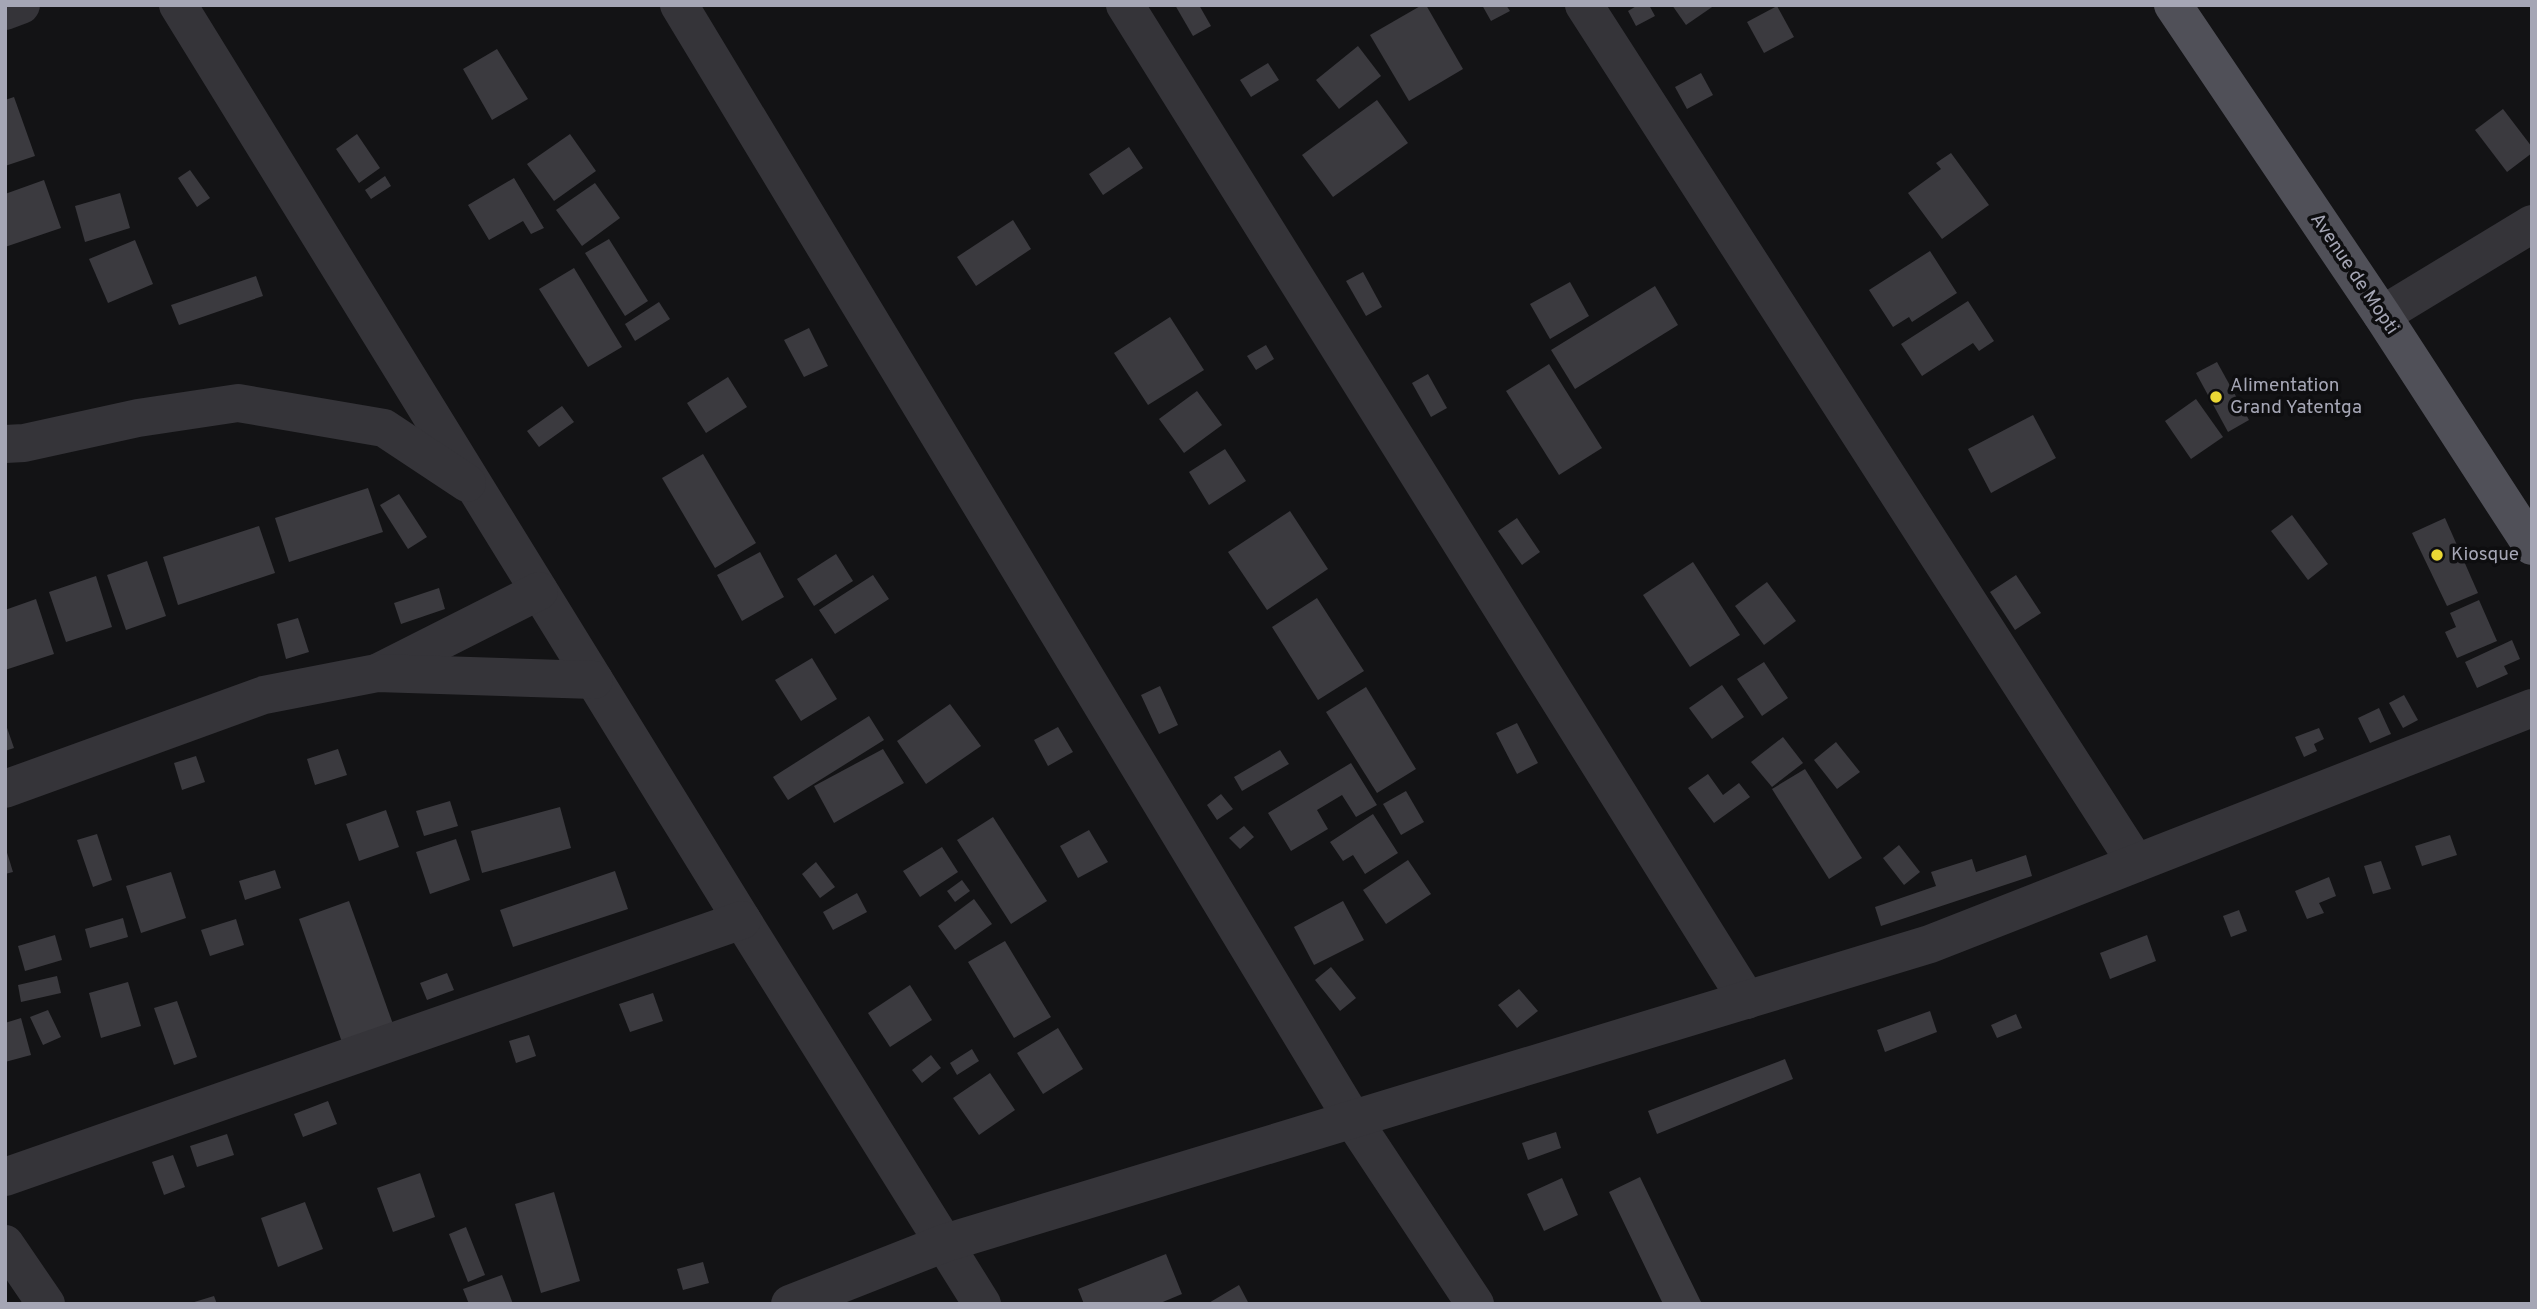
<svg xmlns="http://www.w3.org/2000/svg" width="2537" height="1309" viewBox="0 0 2537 1309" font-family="Overpass,sans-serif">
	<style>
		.building { fill: #3b3a3f }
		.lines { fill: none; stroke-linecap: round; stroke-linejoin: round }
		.minor { stroke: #353439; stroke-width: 38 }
		.major { stroke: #505058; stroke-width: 38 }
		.poi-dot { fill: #ead735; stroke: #0e0e10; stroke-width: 2.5 }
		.labels { text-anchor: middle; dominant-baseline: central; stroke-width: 7; stroke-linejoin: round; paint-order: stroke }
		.street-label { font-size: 19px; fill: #a5a6b5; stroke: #0e0e10 }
		.poi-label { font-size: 19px; fill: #a5a6b5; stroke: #0e0e10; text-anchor: start }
	</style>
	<rect width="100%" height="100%" fill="#131315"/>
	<!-- building -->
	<g class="building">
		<path d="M1175,5h24l12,21 -18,10z"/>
		<path d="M1422,5h4l37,64 -54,32 -39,-66z"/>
		<path d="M1482,5h24l4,6 -19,10z"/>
		<path d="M1638,5h11l6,11 -19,10 -8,-15z"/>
		<path d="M1672,5h43l-29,20z"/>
		<path d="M1777,6l17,31 -30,16 -17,-31z"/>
		<path d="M1358,46l23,30 -42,33 -23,-29z"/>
		<path d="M497,49l31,50 -36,21 -29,-51z"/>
		<path d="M1268,63l11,17 -28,17 -11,-17z"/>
		<path d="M1701,73l12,22 -26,14 -12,-22z"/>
		<path d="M14,97l21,59 -30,10v-66z"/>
		<path d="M1377,100l31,43 -75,54 -31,-42z"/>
		<path d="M2503,109l29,38v6l-25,19 -32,-42z"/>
		<path d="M357,134l23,34 -21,15 -23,-34z"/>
		<path d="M570,134l26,37 -42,30 -27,-37z"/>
		<path d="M1129,147l14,21 -40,27 -14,-21z"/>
		<path d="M1951,153l38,52 -47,34 -34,-46 33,-24 -5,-6z"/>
		<path d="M190,170l20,28 -13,9 -19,-29z"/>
		<path d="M385,176l6,10 -20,13 -6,-9z"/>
		<path d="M514,178l30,50 -13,6 -8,-13 -34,19 -21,-35z"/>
		<path d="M44,180l17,48 -56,19v-53z"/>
		<path d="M595,183l25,35 -38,28 -26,-36z"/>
		<path d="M120,193l10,35 -45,14 -10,-36z"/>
		<path d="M1013,220l18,29 -55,37 -19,-29z"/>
		<path d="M609,239l39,62 -23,15 -40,-63z"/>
		<path d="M135,240l18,44 -45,19 -19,-44z"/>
		<path d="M1930,251l27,42 -45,29 -3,-5 -16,10 -24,-37z"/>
		<path d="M574,268l48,79 -34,20 -49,-78z"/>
		<path d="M1363,272l19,35 -16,9 -20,-35z"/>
		<path d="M256,276l7,20 -84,29 -8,-20z"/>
		<path d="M1570,282l19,34 -39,23 -20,-35z"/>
		<path d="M1655,286l23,39 -103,64 -24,-39z"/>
		<path d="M1968,301l26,40 -15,10 -6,-8 -51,33 -21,-32z"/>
		<path d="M659,302l11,17 -35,22 -10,-17z"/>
		<path d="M1170,317l34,53 -56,35 -34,-52z"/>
		<path d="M809,328l19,38 -24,11 -20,-37z"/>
		<path d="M1266,345l8,14 -18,11 -9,-14z"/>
		<path d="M2217,362l32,58 -21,12 -32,-59z"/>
		<path d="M1549,364l53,84 -43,27 -53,-84z"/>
		<path d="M1428,374l19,34 -16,9 -19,-34z"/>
		<path d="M728,377l19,30 -41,26 -19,-30z"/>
		<path d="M1197,391l25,34 -38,28 -25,-34z"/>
		<path d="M2196,399l27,38 -32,22 -26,-38z"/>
		<path d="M562,406l12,16 -35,25 -12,-16z"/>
		<path d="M2033,415l23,43 -65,35 -23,-44z"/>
		<path d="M1225,449l21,32 -37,24 -20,-33z"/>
		<path d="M703,454l53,89 -41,25 -53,-90z"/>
		<path d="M368,488l15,44 -94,30 -14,-44z"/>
		<path d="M399,494l28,43 -19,12 -28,-44z"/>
		<path d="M1290,511l38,58 -61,41 -39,-58z"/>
		<path d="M2292,515l36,49 -20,16 -37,-49z"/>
		<path d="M1517,518l23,34 -18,13 -24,-34z"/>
		<path d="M2445,518l33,75 -31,13 -35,-73z"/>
		<path d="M259,526l16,47 -97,32 -15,-48z"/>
		<path d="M760,552l24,45 -42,24 -25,-46z"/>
		<path d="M836,554l17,27 -39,25 -17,-27z"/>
		<path d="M147,561l19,55 -40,14 -19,-55z"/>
		<path d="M1693,562l47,73 -50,32 -47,-72z"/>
		<path d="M873,575l16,24 -54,35 -16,-24z"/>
		<path d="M2016,575l25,38 -26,17 -25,-38z"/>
		<path d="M96,576l16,51 -46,15 -17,-50z"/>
		<path d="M1767,582l29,39 -32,24 -29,-39z"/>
		<path d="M439,588l6,21 -44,15 -7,-21z"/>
		<path d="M1317,598l47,73 -46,29 -46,-73z"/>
		<path d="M36,599l18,55 -49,16v-60z"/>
		<path d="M2479,600l18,41 -40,17 -12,-26 11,-5 -6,-14z"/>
		<path d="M298,618l11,34 -23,7 -9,-35z"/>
		<path d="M2512,640l8,19 -16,7 4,8 -31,14 -12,-26z"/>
		<path d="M812,658l25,41 -36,22 -26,-41z"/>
		<path d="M1764,662l24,36 -26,18 -25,-37z"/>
		<path d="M1722,685l22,32 -32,22 -23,-31z"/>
		<path d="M1160,686l18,39 -19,9 -18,-39z"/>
		<path d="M1366,687l50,82 -39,24 -51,-81z"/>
		<path d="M2404,695l14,25 -15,8 -14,-25z"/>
		<path d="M950,704l31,42 -55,38 -29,-43z"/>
		<path d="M2379,708l12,26 -21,9 -12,-25z"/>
		<path d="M869,716l15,24 -96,60 -15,-23z"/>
		<path d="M5,722l9,26 -9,3z"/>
		<path d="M1517,723l21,40 -21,11 -21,-41z"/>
		<path d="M1058,727l15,25 -25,14 -14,-26z"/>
		<path d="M2319,728l5,11 -10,5 3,7 -13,6 -9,-20z"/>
		<path d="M1783,737l20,26 -31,24 -21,-25z"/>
		<path d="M1836,742l24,30 -23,17 -23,-29z"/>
		<path d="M338,749l9,26 -32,10 -8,-26z"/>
		<path d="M883,749l21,34 -70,40 -20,-37z"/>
		<path d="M1280,750l9,14 -47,27 -8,-14z"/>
		<path d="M196,756l9,26 -23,8 -8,-27z"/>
		<path d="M1351,763l26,42 -21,12 -14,-22 -25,15 11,19 -37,22 -23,-38z"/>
		<path d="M1805,769l57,89 -33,21 -57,-90z"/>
		<path d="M1708,774l15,21 16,-12 11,14 -36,26 -26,-35z"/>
		<path d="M1406,791l18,31 -23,13 -18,-31z"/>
		<path d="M1221,794l12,15 -16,11 -10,-15z"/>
		<path d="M450,801l8,25 -34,10 -8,-25z"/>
		<path d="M560,807l11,41 -89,25 -11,-42z"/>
		<path d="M386,810l13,37 -40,14 -13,-37z"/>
		<path d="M1373,814l25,39 -33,21 -12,-19 -10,6 -13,-19z"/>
		<path d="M993,817l54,84 -36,23 -54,-84z"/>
		<path d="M1244,826l10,11 -14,12 -11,-11z"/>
		<path d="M1089,830l19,32 -30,16 -18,-32z"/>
		<path d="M97,834l15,46 -19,7 -16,-47z"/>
		<path d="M2450,835l7,20 -35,11 -7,-20z"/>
		<path d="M456,839l14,41 -40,14 -14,-42z"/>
		<path d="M1899,845l21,27 -16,13 -21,-27z"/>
		<path d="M5,846l8,26 -8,2z"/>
		<path d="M942,847l16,25 -38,25 -17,-26z"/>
		<path d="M2026,855l6,21 -151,50 -6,-19 61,-21 -5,-14 41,-13 4,13z"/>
		<path d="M1408,860l23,34 -45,30 -23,-34z"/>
		<path d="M2381,861l10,28 -18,5 -9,-28z"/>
		<path d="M816,862l19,25 -15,11 -18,-24z"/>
		<path d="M275,870l6,18 -36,12 -6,-19z"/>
		<path d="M615,871l13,38 -115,38 -13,-37z"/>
		<path d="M171,872l15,46 -45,15 -15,-47z"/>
		<path d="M2329,877l7,19 -17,7 5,10 -17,6 -12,-28z"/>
		<path d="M962,880l8,11 -15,11 -8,-11z"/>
		<path d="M857,893l10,19 -34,18 -10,-18z"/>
		<path d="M974,899l18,25 -37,26 -17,-24z"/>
		<path d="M349,901l45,126 -51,18 -44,-126z"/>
		<path d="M1343,901l21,39 -50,25 -20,-38z"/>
		<path d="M2239,910l8,21 -16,6 -8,-21z"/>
		<path d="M123,918l5,19 -38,11 -5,-19z"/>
		<path d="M236,919l8,26 -34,11 -9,-26z"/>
		<path d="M55,935l7,25 -37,11 -7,-25z"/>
		<path d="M2147,935l9,26 -46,18 -10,-26z"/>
		<path d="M1005,941l46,76 -37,21 -46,-76z"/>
		<path d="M1331,967l25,31 -16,13 -25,-31z"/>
		<path d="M447,973l7,17 -27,10 -7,-17z"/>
		<path d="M57,976l4,17 -40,9 -3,-17z"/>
		<path d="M128,982l13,44 -40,12 -12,-45z"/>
		<path d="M910,985l22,35 -42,27 -22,-34z"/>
		<path d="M1519,989l19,22 -21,17 -19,-23z"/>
		<path d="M653,993l10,28 -33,11 -11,-28z"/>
		<path d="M177,1001l20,56 -23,8 -20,-57z"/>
		<path d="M48,1010l13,27 -18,8 -13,-28z"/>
		<path d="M1930,1011l7,21 -52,20 -8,-22z"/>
		<path d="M2016,1014l6,14 -25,10 -6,-13z"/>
		<path d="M21,1018l10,37 -26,7v-39z"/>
		<path d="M1058,1028l25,41 -40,25 -26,-41z"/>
		<path d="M529,1035l7,21 -20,7 -7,-22z"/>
		<path d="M972,1049l7,12 -22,14 -7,-12z"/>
		<path d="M931,1055l10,13 -19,15 -10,-13z"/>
		<path d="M1785,1059l8,20 -136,55 -9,-23z"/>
		<path d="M990,1073l25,37 -36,25 -26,-37z"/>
		<path d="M328,1101l9,23 -34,13 -9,-23z"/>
		<path d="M1556,1132l5,16 -33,12 -6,-17z"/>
		<path d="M227,1134l7,21 -37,12 -7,-21z"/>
		<path d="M173,1155l12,32 -21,8 -12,-33z"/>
		<path d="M420,1173l15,44 -42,15 -16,-44z"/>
		<path d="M1640,1177l27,56 35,71h-39l-54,-112z"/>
		<path d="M1562,1178l16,37 -34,16 -17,-37z"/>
		<path d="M554,1192l26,89 -39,12 -26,-89z"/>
		<path d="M305,1202l18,47 -45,18 -17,-49z"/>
		<path d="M466,1227l19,48 -17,7 -19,-48z"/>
		<path d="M1166,1254l16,40 -24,10h-74l-6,-15z"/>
		<path d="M703,1262l6,21 -26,7 -6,-21z"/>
		<path d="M502,1275l11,29h-44l-6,-15z"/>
		<path d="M1239,1285l10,19h-42z"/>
		<path d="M214,1296l3,8h-26v-1z"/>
	</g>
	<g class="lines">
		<!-- minor -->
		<g class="minor">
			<path d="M178,5l564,915 240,384"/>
			<path d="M679,5l674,1115 122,184"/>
			<path d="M1125,5l622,995"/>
			<path d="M1584,5l552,858"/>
			<path d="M5,11l16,-6"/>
			<path d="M2382,315l150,-91"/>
			<path d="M5,444l19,-1 114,-25 100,-15 146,25 83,55"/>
			<path d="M379,672l160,-81"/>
			<path d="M5,789l259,-94 113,-22 217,7"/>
			<path d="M5,1177l737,-257"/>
			<path d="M5,1244l41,60"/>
			<path d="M790,1304l155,-61 985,-299 602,-236"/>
		</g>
		<!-- major -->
		<path class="major" d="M2173,5l209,310 150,231"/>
	</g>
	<!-- markers -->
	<g class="poi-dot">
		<circle cx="2216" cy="397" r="7"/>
		<circle cx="2437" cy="555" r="7"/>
	</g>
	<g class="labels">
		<!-- street labels -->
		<g class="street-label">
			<text transform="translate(2354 274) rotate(56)">Avenue de Mopti</text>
		</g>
		<!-- poi labels -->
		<g class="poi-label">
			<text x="2230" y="386">Alimentation<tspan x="2230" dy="22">Grand Yatentga</tspan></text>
			<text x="2451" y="555">Kiosque</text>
		</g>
	</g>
	<!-- border -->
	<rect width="2537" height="1309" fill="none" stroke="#a5a6b5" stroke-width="14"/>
</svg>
